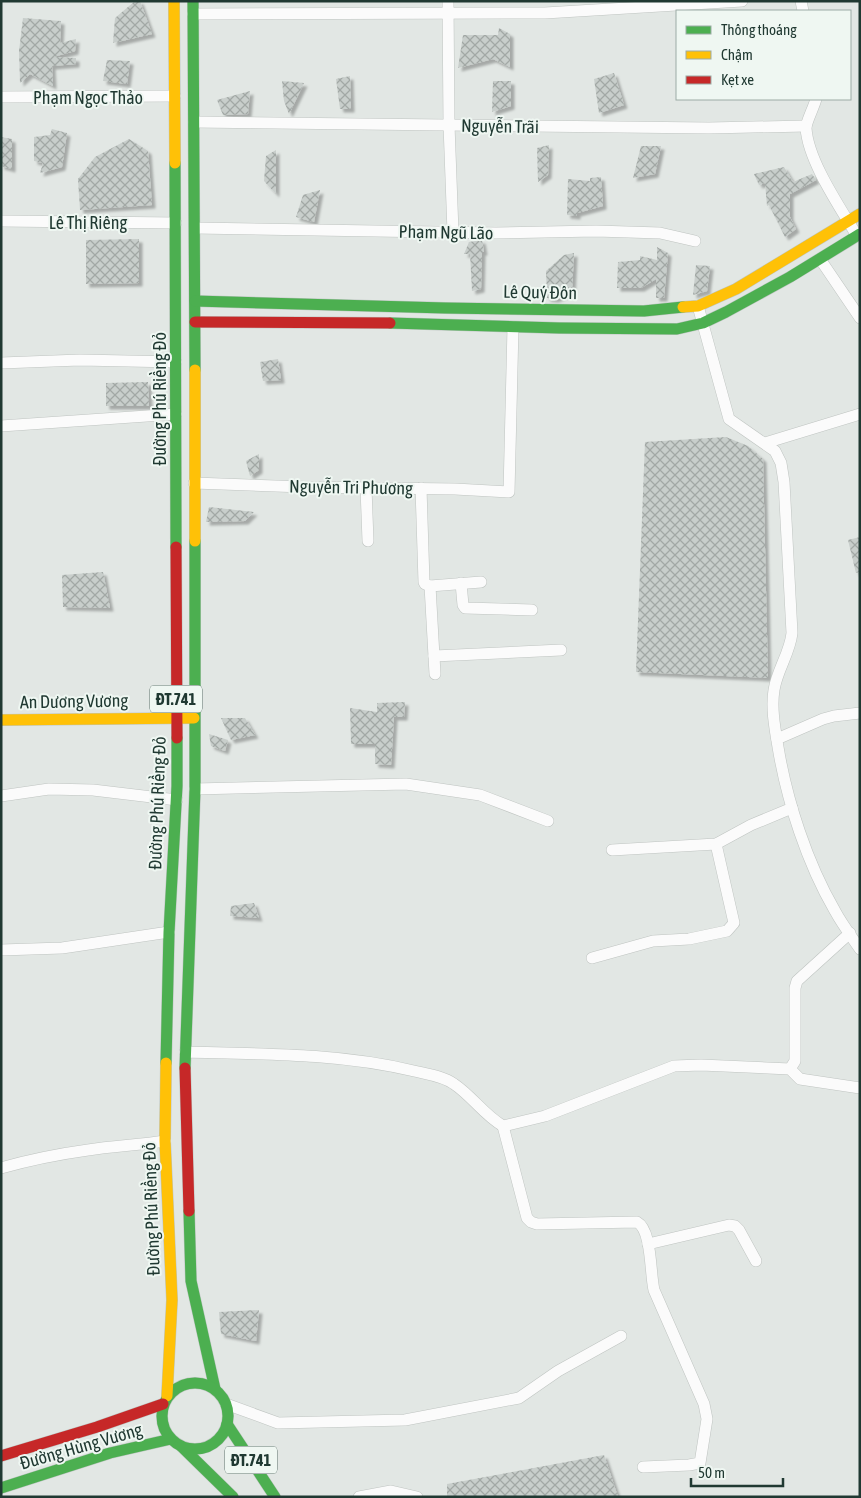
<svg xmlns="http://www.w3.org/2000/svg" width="861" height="1498" viewBox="0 0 861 1498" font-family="'Asap Condensed',sans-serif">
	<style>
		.building { fill: url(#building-cross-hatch); filter: url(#shadow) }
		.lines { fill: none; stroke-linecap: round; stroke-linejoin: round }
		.street-casing { stroke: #bfc4c1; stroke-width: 12 }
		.fast-casing { stroke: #bdc5c1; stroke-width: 12 }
		.slow-casing { stroke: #bdc5c1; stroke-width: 12 }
		.jam-casing { stroke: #bdc5c1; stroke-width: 12 }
		.street { stroke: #fbfbfb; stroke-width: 11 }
		.fast { stroke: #4caf50; stroke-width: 11 }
		.slow { stroke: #ffc107; stroke-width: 11 }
		.jam { stroke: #c62828; stroke-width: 11 }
		.labels { text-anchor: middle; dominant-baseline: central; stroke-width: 4; stroke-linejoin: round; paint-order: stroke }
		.shield { fill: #eff7f2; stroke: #5e726c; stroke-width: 1 }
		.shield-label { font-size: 16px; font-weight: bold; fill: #203932 }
		.street-label { font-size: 18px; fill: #203932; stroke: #eff7f2 }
	</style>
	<defs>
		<pattern id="building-cross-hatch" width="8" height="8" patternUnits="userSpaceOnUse" patternTransform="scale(1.25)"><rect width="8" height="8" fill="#c8cecb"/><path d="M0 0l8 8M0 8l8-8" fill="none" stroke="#a2a8a5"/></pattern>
		<filter id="shadow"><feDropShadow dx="3.5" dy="3.5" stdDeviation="1" flood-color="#0004"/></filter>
	</defs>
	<rect width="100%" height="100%" fill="#e2e7e4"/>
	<!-- building -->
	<g class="building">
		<path d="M135,1h5l12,33 -39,9 2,-25z"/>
		<path d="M23,18l38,3 -1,22 16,-4 -1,12 -22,6 23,1v6l-24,2 1,20 -23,-12 -10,9 -1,-32z"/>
		<path d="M499,28l11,6v33l-17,-8 -35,9 5,-33h35z"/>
		<path d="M107,60l23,1 -3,23 -24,-3z"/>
		<path d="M614,73l10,32 -25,8 -5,-34z"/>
		<path d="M350,76l1,33h-11l-4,-30z"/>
		<path d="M282,81l22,2 -15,31 -5,-13z"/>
		<path d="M493,81h18v25l-19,6z"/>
		<path d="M250,91l-2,23 -25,1 -6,-15z"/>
		<path d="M52,129l15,4 -5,34 -22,6 3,-10 -9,-2v-24l16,-2z"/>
		<path d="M1,137l11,2v30l-11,-3z"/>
		<path d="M129,139l19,12 4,54 -72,5 -2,-31 17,-22z"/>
		<path d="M549,145l-1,30 -10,7 -1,-34z"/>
		<path d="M641,146h20l-6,28 -22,4z"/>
		<path d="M276,150v44l-12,-13 2,-25z"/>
		<path d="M784,167l9,15 19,-8 4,6 -26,14v23l6,12 -11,8 -16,-32 -2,1 -2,-23 -6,2 -5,-11z"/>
		<path d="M601,177l2,29 -26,7v3l-10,-1 1,-36 22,2v-3z"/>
		<path d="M320,190l-6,32 -18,-5 7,-22z"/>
		<path d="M139,239v44l-53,1v-44z"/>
		<path d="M482,240l2,12h-2l-1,37 -9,2 -2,-37h-6l5,-12z"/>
		<path d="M657,247l11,6 -4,45h-8v-19l-15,9h-24l1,-26 22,-2v-4l17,4z"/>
		<path d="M574,253l-2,39 -17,7 -8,-1 -1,-27 18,-16z"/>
		<path d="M696,265l14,1 -3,25 -14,4z"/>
		<path d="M278,359l3,21 -18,1 -3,-19z"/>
		<path d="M148,382l1,24h-43v-23z"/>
		<path d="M726,437l22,9 15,13 5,219 -132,-6 9,-230z"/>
		<path d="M259,454v16l-9,6 -4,-15z"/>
		<path d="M209,507l45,5 -9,9 -39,1z"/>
		<path d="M860,537v35l-4,1 -8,-33z"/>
		<path d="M103,572l7,36 -47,-1 -1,-32z"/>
		<path d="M405,702l-1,15h-10l-3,48 -16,-1v-20h-24l-1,-36 27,4v-9z"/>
		<path d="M221,718h24l10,17 -24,5z"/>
		<path d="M209,734l19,6 -3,11 -14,-5z"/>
		<path d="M254,903l5,15 -29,-2 1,-10z"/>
		<path d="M259,1310l-3,31 -35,-7 -2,-22z"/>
		<path d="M604,1455l14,42h-171v-13z"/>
	</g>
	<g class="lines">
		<defs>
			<g id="street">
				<path d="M448,1l1,124 4,107"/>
				<path d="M801,1l2,10"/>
				<path d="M193,14l352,-1 197,-12"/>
				<path d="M1,97l174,-1"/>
				<path d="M816,99c-2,8 -10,23 -10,29 2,33 34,79 51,108"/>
				<path d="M194,122l515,6 97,-2"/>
				<path d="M1,221l175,2"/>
				<path d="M195,228l301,5 100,-2 64,2 35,8"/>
				<path d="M820,259l40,59"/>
				<path d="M698,306l31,113 46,32 6,12 3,19 8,151c-2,20 -15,37 -18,57 -3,18 1,39 4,57 9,54 29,116 57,164 7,13 16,25 25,38"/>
				<path d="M1,363l79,-3 96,2"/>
				<path d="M1,426l175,-12"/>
				<path d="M765,443l95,-29"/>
				<path d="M194,483l110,4 151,2 54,3 4,-165"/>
				<path d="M366,488l2,53"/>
				<path d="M421,488l3,94 1,2 5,2 51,-4"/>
				<path d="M461,583l2,22 2,3 67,2"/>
				<path d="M430,586l5,88"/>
				<path d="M434,656l127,-6"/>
				<path d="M777,739l46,-20 11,-3 26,-3"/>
				<path d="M195,789l211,-5 74,11 68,26"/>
				<path d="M1,796l48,-7 44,1 84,10"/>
				<path d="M612,850l104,-6 35,-19 41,-17"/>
				<path d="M1,950l61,-2 107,-16"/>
				<path d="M592,958l61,-17 36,-2 38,-8 7,-8 -18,-79"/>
				<path d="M185,1052c77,2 154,1 229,19 12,3 29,5 40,13 18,12 30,31 49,42l42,-10 129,-50 27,-1 89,4 10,10 60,9"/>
				<path d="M790,1069l5,-8v-73l2,-7 53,-48"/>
				<path d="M503,1126l24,92 4,4 6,2 100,-2c15,8 13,51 17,68l50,114 3,15 -7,44 -11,2 -46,2"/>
				<path d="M1,1168c28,-8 58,-14 87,-18 26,-4 52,-5 77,-9"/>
				<path d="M648,1244l81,-19 6,1 4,4 17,31"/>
				<path d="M226,1404l52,19 127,-3 114,-22 39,-27 63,-35"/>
				<path d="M359,1497l32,-6 26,6"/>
			</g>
			<g id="fast">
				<path d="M193,1l2,369"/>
				<path d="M175,163l1,384"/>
				<path d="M195,301l250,7 199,3 39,-4"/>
				<path d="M390,323l169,5 118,1 26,-6 23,-11 64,-35 70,-43"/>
				<path d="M166,1063l3,-131 8,-146v-48"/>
				<path d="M185,1068l10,-279v-248"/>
				<path d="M189,1211l2,70 24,108"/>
				<circle cx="195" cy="1416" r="33"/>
				<path d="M227,1424l48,73"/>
				<path d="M181,1446l52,51"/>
				<path d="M1,1488l109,-35 61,-14"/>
			</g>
			<g id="slow">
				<path d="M174,1l1,162"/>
				<path d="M683,307l15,-1 38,-17 124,-75"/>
				<path d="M195,370v171"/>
				<path d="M1,720l193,-2"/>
				<path d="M166,1063l-1,78 7,159 -5,96"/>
			</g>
			<g id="jam">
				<path d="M195,322l195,1"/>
				<path d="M176,547l1,191"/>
				<path d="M185,1068l4,143"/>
				<path d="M1,1456l96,-29 66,-23"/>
			</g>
		</defs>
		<!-- street casing -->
		<use href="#street" class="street-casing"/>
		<!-- fast casing -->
		<use href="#fast" class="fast-casing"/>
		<!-- slow casing -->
		<use href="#slow" class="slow-casing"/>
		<!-- jam casing -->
		<use href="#jam" class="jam-casing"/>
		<!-- street -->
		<use href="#street" class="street"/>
		<!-- fast -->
		<use href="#fast" class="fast"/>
		<!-- slow -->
		<use href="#slow" class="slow"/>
		<!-- jam -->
		<use href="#jam" class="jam"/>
	</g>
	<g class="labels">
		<!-- shield labels -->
		<g class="shield">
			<rect x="150" y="685.5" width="52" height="27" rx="4"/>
			<rect x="225" y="1446.5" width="52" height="27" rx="4"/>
		</g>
		<g class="shield-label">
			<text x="176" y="699">ĐT.741</text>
			<text x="251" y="1460">ĐT.741</text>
		</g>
		<!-- street labels -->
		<g class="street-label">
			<text x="88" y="97">Phạm Ngọc Thảo</text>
			<text transform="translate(500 126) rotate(1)">Nguyễn Trãi</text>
			<text x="88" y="222">Lê Thị Riêng</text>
			<text transform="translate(446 232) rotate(1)">Phạm Ngũ Lão</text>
			<text transform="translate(540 292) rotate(1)">Lê Quý Đôn</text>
			<text transform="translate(159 399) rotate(-90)">Đường Phú Riềng Đỏ</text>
			<text transform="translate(351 487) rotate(1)">Nguyễn Tri Phương</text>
			<text transform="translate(74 701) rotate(-1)">An Dương Vương</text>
			<text transform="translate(157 803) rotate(-88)">Đường Phú Riềng Đỏ</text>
			<text transform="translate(151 1209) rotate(-92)">Đường Phú Riềng Đỏ</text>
			<text transform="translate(81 1446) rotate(-16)">Đường Hùng Vương</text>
		</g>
	</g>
	<!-- border -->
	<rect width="861" height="1498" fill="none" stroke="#203932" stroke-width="5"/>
	<!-- legend -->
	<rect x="676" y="10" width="175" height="90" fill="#eff7f2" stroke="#9caba5"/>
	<rect x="686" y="26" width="25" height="8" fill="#4caf50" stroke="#9caba5"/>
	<text x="721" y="35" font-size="15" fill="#203932">Thông thoáng</text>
	<rect x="686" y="51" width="25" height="8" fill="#ffc107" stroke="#9caba5"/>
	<text x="721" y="60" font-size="15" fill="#203932">Chậm</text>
	<rect x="686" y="76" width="25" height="8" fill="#c62828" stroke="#9caba5"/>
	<text x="721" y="85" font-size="15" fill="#203932">Kẹt xe</text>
	<!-- scale -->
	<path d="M691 1478v8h92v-8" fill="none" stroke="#203932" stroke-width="2.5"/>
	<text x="698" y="1478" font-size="15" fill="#203932" stroke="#eff7f2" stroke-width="4" paint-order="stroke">50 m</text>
</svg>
